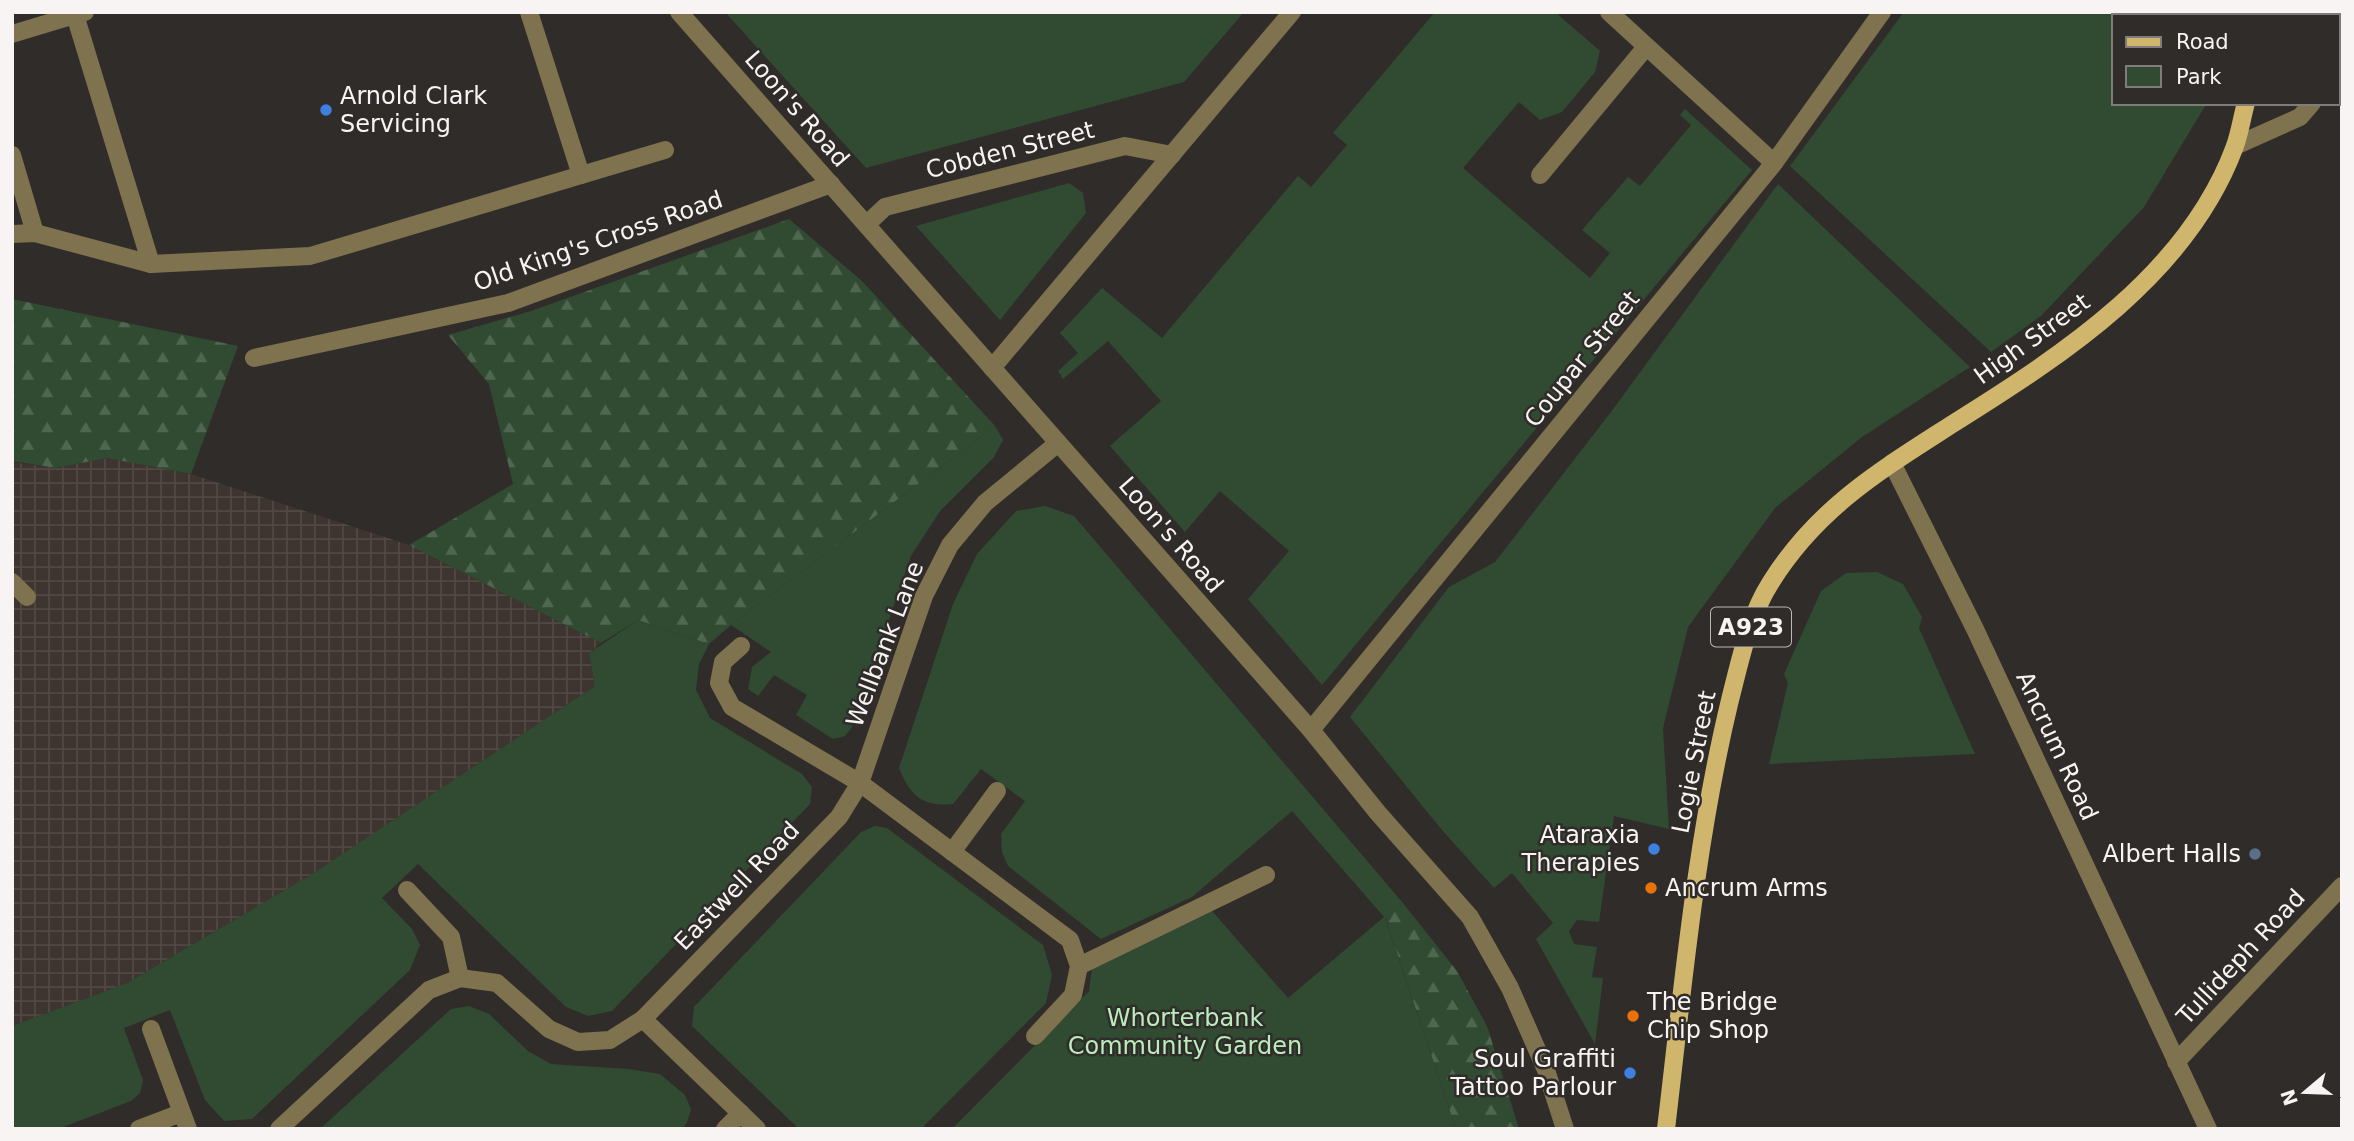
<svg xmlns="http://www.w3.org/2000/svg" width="2354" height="1141" viewBox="0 0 2354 1141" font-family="'DejaVu Sans',sans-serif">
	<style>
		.industrial { fill: url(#industrial-grid) }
		.green { fill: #304b32 }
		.forest { fill: url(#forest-firs) }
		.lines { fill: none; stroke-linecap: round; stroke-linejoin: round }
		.service { stroke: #7e724f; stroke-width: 18 }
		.minor { stroke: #7e724f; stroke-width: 18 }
		.tertiary { stroke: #7e724f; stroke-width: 18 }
		.primary { stroke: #d0b66c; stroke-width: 18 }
		.shop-dot { fill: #3f7fe0; stroke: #302c2a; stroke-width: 2.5 }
		.service-dot { fill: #5c6f8a; stroke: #302c2a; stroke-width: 2.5 }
		.food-dot { fill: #e8710a; stroke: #302c2a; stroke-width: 2.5 }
		.labels { text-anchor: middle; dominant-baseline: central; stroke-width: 5; stroke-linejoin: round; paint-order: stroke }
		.shield { fill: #302c2a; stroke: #bbb8b7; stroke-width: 2 }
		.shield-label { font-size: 23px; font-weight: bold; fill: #f7f4f3 }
		.poi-label { font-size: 24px; fill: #f7f4f3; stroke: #302c2a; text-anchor: start }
		.street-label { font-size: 24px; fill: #f7f4f3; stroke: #302c2a }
		.park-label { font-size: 24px; fill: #b9edbb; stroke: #302c2a }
	</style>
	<defs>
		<pattern id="industrial-grid" width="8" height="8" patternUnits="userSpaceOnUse" patternTransform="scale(1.75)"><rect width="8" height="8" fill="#3e3430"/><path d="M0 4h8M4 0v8" fill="none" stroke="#514844"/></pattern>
		<pattern id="forest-firs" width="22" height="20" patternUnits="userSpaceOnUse" patternTransform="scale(1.75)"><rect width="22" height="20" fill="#304b32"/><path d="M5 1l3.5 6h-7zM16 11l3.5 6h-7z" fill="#4f6650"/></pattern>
	</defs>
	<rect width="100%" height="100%" fill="#302c2a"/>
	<!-- industrial -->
	<path class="industrial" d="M107,458l84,16 218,71 192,98 -12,10 6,33 -286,190 -182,107 -115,43v-564l44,6z"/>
	<!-- green -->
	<g class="green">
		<path d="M725,12h519l-60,70 -318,86z"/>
		<path d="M1435,12h120l45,39 -5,21 -33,40 -22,8 -21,-18 -56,66 127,110 20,-25 -28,-23 46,-53 12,9 51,-61 -11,-10 5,-6 67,61 -430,515 -74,-86 41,-48 -69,-60 -35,41 -75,-86 51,-45 -53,-60 -45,38 -5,-8 20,-18 -18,-20 42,-45 60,50 136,-162 13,11 36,-42 -14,-12z"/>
		<path d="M1904,12h323l-1,4h-112v87h93l-63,104 -103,109 -50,36 -201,-186z"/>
		<path d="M1069,183l14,10 3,20 -86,107 -84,-94z"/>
		<path d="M1778,184l192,183 -108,70 -87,71 -87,119 -25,101 6,101 -55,-13 -15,106 -22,-2 -8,11 5,13 23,3 -5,30 11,1 -8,66 -59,-105 17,-16 -41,-50 -18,15 -52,-58 -92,-113 99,-130 46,-25 116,-150z"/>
		<path d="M995,426l8,14 -9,17 -54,54 -29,45 -59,171 -7,9 -12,3 -37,-24 11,-20 -33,-20 -16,21 -10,-7 4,-22 19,-15 -40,-27z"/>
		<path d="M1045,506l29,10 328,386 -17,16 71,211h-504l137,-138 3,-23 120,-57 76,87 96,-81 -92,-106 -100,86 -91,42 -93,-73 -6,-14 -1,-18 24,-33 -44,-32 -28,35c-30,3 -43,-8 -54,-36l54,-164 24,-50 39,-43z"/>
		<path d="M1877,572l26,12 19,33 -3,11 56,126 -206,10 19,-81 -4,-9 37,-83 25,-18z"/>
		<path d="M638,620l71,24 -10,20 -3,26 14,28 92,56 10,13 -2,17 -198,207 -24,5 -22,-9 -148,-143 -36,34 30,31 8,16 -10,25 -158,149 -28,2 -19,-21 -35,-90 -46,18 19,52 -3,13 -9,8 -73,28h-46v-103l115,-43 182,-107 286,-190 -6,-33z"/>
		<path d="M875,826l12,2 156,117 9,30 -6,28 -125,126h-122l-107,-103 2,-19 167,-175z"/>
		<path d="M469,1006l20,8 39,37 23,13 78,5 31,5 25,21 6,14 -4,14 -5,6h-362l131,-120z"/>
	</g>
	<!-- forest -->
	<g class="forest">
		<path d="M789,219l73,62 133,145 -264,199 -22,19 -71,-24 -37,23 -192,-98 104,-61 -24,-100 -41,-49 83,-24z"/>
		<path d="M12,299l226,47 -47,128 -84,-16 -51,10 -44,-7z"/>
		<path d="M1402,902l55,69 30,55 32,103h-63l-71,-212z"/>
	</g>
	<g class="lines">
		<!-- service -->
		<g class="service">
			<path d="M529,12l52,163"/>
			<path d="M75,15l76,249"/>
			<path d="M12,34l73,-22"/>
			<path d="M12,155l23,78"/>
			<path d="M12,234l23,-1 116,31 159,-8 355,-106"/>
			<path d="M12,582l15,15"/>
			<path d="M1079,966l187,-91"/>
		</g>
		<!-- minor -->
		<g class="minor">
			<path d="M1609,12l165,151"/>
			<path d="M1540,175l106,-128"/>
			<path d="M867,224l18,-17 240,-61 47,9"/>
			<path d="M254,358l254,-55 323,-119"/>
			<path d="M992,368l300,-356"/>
			<path d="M1311,730l463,-567 108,-151"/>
			<path d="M952,852l45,-61"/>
			<path d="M407,890l44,47 9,41"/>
			<path d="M643,1019l114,110"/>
			<path d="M151,1029l37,100"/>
			<path d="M1035,1036l38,-41 6,-29 -9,-26 -210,-157 64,-187 26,-51 35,-42 73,-60"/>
			<path d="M139,1129l42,-16"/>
			<path d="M279,1129l150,-139 31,-12 37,5 52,46 29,13 32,-2 33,-21 196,-202 21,-34 -128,-76 -13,-24 4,-21 18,-16"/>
			<path d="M725,1129l16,-16"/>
		</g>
		<!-- tertiary -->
		<g class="tertiary">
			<path d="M679,12l632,718 67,83 92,104 40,71 36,82 19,59"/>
			<path d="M2338,73l4,-4"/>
			<path d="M2235,146l65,-29 12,-14"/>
			<path d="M1892,463l83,166 233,500"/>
			<path d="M2176,1062l166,-176"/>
		</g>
		<!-- primary -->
		<g class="primary">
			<path d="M2265,16v-4"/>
			<path d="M1666,1129c17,-143 30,-289 64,-429 10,-39 19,-84 41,-118 47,-75 110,-112 183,-159 110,-69 234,-149 281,-277 5,-14 7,-29 11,-43"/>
		</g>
	</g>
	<!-- markers -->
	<g class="shop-dot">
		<circle cx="326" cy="110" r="7"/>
		<circle cx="1654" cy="849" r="7"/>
		<circle cx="1630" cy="1073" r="7"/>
	</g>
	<circle class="service-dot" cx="2255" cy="854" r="7"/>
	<g class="food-dot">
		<circle cx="1651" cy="888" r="7"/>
		<circle cx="1633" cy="1016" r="7"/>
	</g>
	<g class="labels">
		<!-- shield labels -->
		<rect class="shield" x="1711" y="607.5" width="80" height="39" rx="5"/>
		<g class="shield-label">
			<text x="1751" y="627">A923</text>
		</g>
		<!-- poi labels -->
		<g class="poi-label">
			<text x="340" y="96">Arnold Clark<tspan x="340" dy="28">Servicing</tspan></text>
			<text x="1640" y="835" text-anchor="end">Ataraxia<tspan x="1640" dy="28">Therapies</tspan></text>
			<text x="2241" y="854" text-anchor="end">Albert Halls</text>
			<text x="1665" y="888">Ancrum Arms</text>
			<text x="1647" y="1002">The Bridge<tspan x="1647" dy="28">Chip Shop</tspan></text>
			<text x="1616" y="1059" text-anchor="end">Soul Graffiti<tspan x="1616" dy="28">Tattoo Parlour</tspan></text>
		</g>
		<!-- street labels -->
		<g class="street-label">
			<text transform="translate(797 109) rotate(49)">Loon's Road</text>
			<text transform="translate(1010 150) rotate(-14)">Cobden Street</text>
			<text transform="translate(598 241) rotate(-19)">Old King's Cross Road</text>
			<text transform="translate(2032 339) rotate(-36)">High Street</text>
			<text transform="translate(1582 359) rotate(-51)">Coupar Street</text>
			<text transform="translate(1171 535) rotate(49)">Loon's Road</text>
			<text transform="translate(885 644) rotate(-69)">Wellbank Lane</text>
			<text transform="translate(2057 746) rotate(65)">Ancrum Road</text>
			<text transform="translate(1694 762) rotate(-79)">Logie Street</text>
			<text transform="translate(737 886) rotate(-46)">Eastwell Road</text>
			<text transform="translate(2241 957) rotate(-47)">Tullideph Road</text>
		</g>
		<!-- park labels -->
		<g class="park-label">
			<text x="1185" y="1018">Whorterbank<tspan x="1185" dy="28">Community Garden</tspan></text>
		</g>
	</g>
	<!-- border -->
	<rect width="2354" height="1141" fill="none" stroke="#f7f4f3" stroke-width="28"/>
	<!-- legend -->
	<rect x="2112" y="14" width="228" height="91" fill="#302c2a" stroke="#807c7a" stroke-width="2"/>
	<rect x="2126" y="37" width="35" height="10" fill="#d0b66c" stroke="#807c7a" stroke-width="2"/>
	<text x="2176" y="49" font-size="21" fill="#f7f4f3">Road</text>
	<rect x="2126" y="66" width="35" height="21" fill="#304b32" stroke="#807c7a" stroke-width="2"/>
	<text x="2176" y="84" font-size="21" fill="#f7f4f3">Park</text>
	<!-- north arrow -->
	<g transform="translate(2305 1092) rotate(251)" stroke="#302c2a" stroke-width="5" paint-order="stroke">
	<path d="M0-5L12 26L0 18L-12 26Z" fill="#f7f4f3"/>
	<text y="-10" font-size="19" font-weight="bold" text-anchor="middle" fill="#f7f4f3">N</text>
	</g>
</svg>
